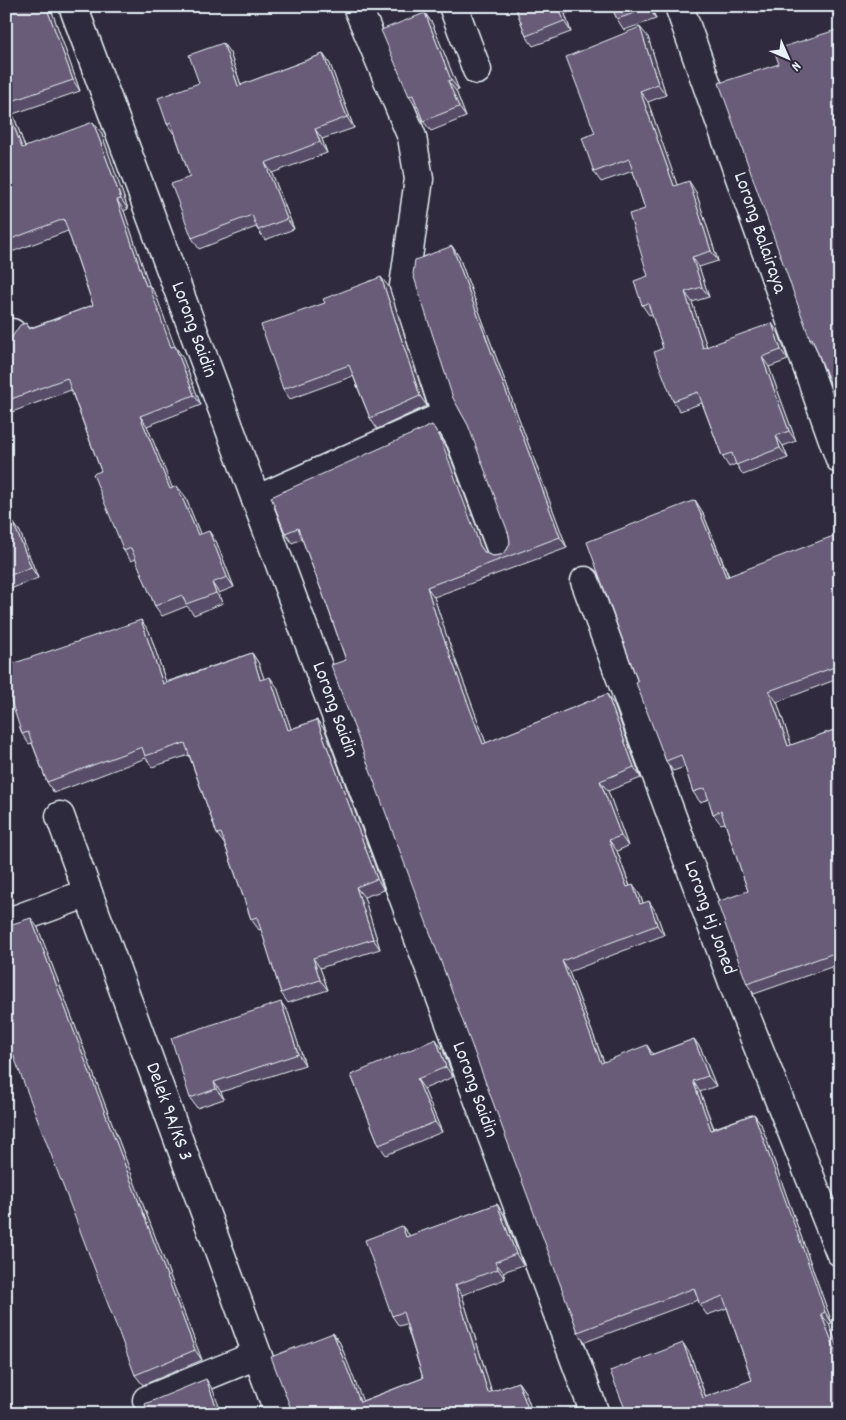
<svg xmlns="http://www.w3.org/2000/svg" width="846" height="1420" viewBox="0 0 846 1420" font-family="Dekko,sans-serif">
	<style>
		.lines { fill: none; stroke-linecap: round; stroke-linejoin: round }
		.minor-casing { stroke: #e8f1f8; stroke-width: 31 }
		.minor { stroke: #2f2a3d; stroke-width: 28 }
		.wall { fill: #594e67; stroke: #e8f1f8 }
		.shaded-wall { fill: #494054; stroke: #e8f1f8 }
		.building { fill: #685b78; stroke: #e8f1f8 }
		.labels { text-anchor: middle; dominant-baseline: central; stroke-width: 4; stroke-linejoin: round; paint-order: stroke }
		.street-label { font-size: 20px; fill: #e8f1f8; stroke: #2f2a3d }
	</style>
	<rect width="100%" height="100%" fill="#2f2a3d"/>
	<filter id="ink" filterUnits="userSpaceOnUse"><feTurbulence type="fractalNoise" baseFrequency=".02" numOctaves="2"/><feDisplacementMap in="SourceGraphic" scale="10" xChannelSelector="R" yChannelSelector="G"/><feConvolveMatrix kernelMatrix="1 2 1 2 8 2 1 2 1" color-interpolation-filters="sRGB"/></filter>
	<g filter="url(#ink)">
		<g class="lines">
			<defs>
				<g id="minor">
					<path d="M73,6l522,1408"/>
					<path d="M357,6l55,131 7,42 -15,107 42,129 15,26 41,110"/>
					<path d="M453,6l24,64"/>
					<path d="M679,6l161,453"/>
					<path d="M6,336l6,-3"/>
					<path d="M256,500l190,-85"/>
					<path d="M585,581l156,423 99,248"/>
					<path d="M60,816l28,77"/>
					<path d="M6,923l82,-30 191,521"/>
					<path d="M147,1400l110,-45"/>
				</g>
			</defs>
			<!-- minor casing -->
			<use href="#minor" class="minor-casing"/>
			<!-- minor -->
			<use href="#minor" class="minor"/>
		</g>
		<!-- wall -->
		<g class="wall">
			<path d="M6,6h44l30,85 -67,23 12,33 76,-15 27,77 -4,2 25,74 7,10 18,51 8,10 19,49 -54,21 25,62 13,8 15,38 16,7 18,46 -15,6 4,10 -29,12 -7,-9 -25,10 -7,-10 -19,-47 -5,2 -7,-10 -23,-80 -30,-81 -59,22 -2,-3 -4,2v-73l6,-1 14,-14 4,5 63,-23 -25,-74 -62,23z"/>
			<path d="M515,6h70l-20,8 6,18 -38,14 -7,-10z"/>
			<path d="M611,6h40l5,13 -32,11 -7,-11z"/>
			<path d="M840,6v398l-4,-6 -21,-52 -5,-7 -31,-275 60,-35z"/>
			<path d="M425,13l7,10 27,67 -3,1 10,26 -35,14 -8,-10 -5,-15 -2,1 -7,-11z"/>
			<path d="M648,37l18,58 -18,7 29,83 19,7 22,69 -19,6 10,30 -17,5 15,45 72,-13 9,26 -19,7 27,74 -13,5 5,12 -45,17 -7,-11 -7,3 -7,-11 -20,-53 -22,8 -7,-10 -10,-53 -11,-34 -3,1 -7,-10 6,-29 -3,-67 -12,-38 -32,11 -7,-10 1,-39z"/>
			<path d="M230,53l11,32 82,-31 7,10 24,64 -32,11 5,14 -55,20 22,56 -29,11 -7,-10 -2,-3 -57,22 -7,-11 -2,-61 -15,-43h-1l-7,-10 32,-41z"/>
			<path d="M452,246l7,11 108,291 -133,49 12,37 40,109 121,-49 7,11 27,73 -33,13 20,55 -11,5 13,35 10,9 3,8 13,9 8,23 -95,37 35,90 49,-8 41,-15 7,10 15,37 -16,6 14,36 40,-14 7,10 71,199 -3,1 11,29v61h-213l63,-60 16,43 46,-17 -25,-72 -20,7 -7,-10 -2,-5 -113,42 -7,-10 -250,-724 -26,-69 -10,4 -7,-10 147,-108 15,23 39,105 7,3 8,-1 6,-5 3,-7 -1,-8z"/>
			<path d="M389,287l38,119 -50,23 -7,-11 -17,-42 -63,23 -7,-10z"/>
			<path d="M695,500l7,11 27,65 111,-36v138l-63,24 14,43 49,-17v236l-86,30 -7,-10 1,-93 -23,-68 -4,1 -8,-10 -4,-15 -9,3 -7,-10 -8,-25 -12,4 -7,-10 -28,-79z"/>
			<path d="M13,522l7,10 18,46 -30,12 -2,-2v-64z"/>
			<path d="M149,631l17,51 86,-29 7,11 5,15 13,8 14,42 26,-9 8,10 59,160 -20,7 16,52 -60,19 8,22 -40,13 -7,-10 -20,-64 -2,1 -8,-11 -26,-74 -8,-11 -28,-79 -37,12 -6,-9 -92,35 -7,-11 -15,-39 -3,1 -7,-10z"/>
			<path d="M38,928l164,432 -59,25 -8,-10z"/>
			<path d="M288,1012l17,53 -84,27 3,7 -27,9 -7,-10z"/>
			<path d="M443,1050l10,27 -29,12 18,43 -56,23 -7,-10 -28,-70z"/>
			<path d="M497,1204l7,11 19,50 -20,7 2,7 -43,16 30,97 26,-10 7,10 8,22h-240l40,-81 7,10 22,58 61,-23 -17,-54 -7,2 -7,-10 10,-90 8,10z"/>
		</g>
		<!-- shaded-wall -->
		<g class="shaded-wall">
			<path d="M46,6h4l30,85 -7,-11z"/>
			<path d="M558,6h1l6,8 6,18 -7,-11z"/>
			<path d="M648,6h3l5,13 -7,-11z"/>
			<path d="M425,13l7,10 27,67 -8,-10z"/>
			<path d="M640,27l8,10 18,58 -8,-11z"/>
			<path d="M223,43l7,10 15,44 -7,-11z"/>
			<path d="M323,54l7,10 24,64 -7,-11z"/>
			<path d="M448,81l8,10 10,26 -7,-10z"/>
			<path d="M640,91l8,11 33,94 -7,-10z"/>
			<path d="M6,104l7,10 16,44 -7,-10z"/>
			<path d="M93,122l8,10 27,77 -7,-10z"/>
			<path d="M315,129l7,10 5,14 -7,-11z"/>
			<path d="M265,163l7,10 22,56 -7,-10z"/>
			<path d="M689,181l7,11 22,69 -7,-10z"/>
			<path d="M117,200l7,11 25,74 7,10 23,63 -8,-11 -25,-61z"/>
			<path d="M452,246l7,11 108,291 -7,-11z"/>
			<path d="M692,257l7,10 10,30 -7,-10z"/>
			<path d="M381,277l8,10 38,119 -7,-10z"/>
			<path d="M685,292l7,10 19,57 -8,-11z"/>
			<path d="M772,323l7,11 9,26 -7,-10z"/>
			<path d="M175,346l7,10 19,49 -7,-10z"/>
			<path d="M762,357l7,10 27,74 -7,-10z"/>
			<path d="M140,416l7,10 30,73 -7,-10z"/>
			<path d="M432,425l15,23 41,109 -8,-11z"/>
			<path d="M776,436l7,10 5,12 -8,-10z"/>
			<path d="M177,486l8,10 20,50 -7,-11z"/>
			<path d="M695,500l7,11 31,77 -7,-11z"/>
			<path d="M13,522l7,10 18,46 -7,-11z"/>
			<path d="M209,531l7,10 18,46 -7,-10z"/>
			<path d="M212,583l7,10 4,10 -7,-10z"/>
			<path d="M427,587l7,10 12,37 44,120 -7,-10 -45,-121z"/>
			<path d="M141,620l8,11 21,63 -7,-10z"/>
			<path d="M252,653l7,11 9,26 -8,-10z"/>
			<path d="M270,677l7,10 18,54 -7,-11z"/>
			<path d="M769,691l8,11 18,54 -7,-10z"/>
			<path d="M607,694l7,11 27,73 -7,-11z"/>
			<path d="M317,720l8,10 59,160 -7,-11z"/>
			<path d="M600,781l8,10 20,55 -7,-10z"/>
			<path d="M609,840l8,11 17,47 -7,-11z"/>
			<path d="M633,885l7,10 7,20 -7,-11z"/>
			<path d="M356,887l8,10 16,52 -7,-10z"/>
			<path d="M649,901l7,11 8,23 -7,-10z"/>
			<path d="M31,918l7,10 164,432 -7,-10z"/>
			<path d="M313,958l7,10 8,22 -8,-10z"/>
			<path d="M562,961l7,11 39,101 -7,-10z"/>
			<path d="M281,1002l7,10 17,53 -7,-11z"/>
			<path d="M436,1039l7,11 10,27 -7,-10z"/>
			<path d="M694,1039l7,10 15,37 -8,-10z"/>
			<path d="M647,1045l7,11 -3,-1z"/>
			<path d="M417,1079l7,10 18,43 -7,-10z"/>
			<path d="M693,1081l7,11 18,48 -7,-10z"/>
			<path d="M214,1082l7,10 3,7 -8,-10z"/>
			<path d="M754,1114l7,10 71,199 -7,-11z"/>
			<path d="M497,1204l7,11 19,50 -7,-11z"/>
			<path d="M402,1226l8,10 -4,1z"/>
			<path d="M495,1262l8,10 2,7 -7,-10z"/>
			<path d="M455,1285l7,10 33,108 -7,-10z"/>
			<path d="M821,1314l8,10 11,29v9z"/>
			<path d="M333,1333l7,10 27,69 -7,-10z"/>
			<path d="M683,1343l7,11 20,55 -7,-11z"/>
			<path d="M206,1379l7,11 9,24h-3z"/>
			<path d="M518,1382l7,10 8,22h-3z"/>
		</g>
		<!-- building -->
		<g class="building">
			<path d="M6,6h40l27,74 -67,23z"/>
			<path d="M515,6h43l6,15 -38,15z"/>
			<path d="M611,6h37l1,2 -32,11z"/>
			<path d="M830,6h10v391l-4,1 -24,-60 -2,1 -91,-256 60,-19 -5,-14 65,-21z"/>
			<path d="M425,13l26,67 -3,1 11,26 -36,14 -10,-26 -4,1 -28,-66z"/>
			<path d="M640,27l18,57 -18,7 34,95 15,-5 22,70 -19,6 10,30 -17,5 18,56 69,-25 9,27 -19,7 27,74 -13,5 4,12 -44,17 -4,-12 -10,3 -24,-64 -25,9 -19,-49 9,-4 -15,-45 -6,2 -8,-24 14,-5 -19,-62 16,-5 -16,-50 -35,13 -12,-34 13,-5 -29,-76z"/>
			<path d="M223,43l15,43 85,-32 24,63 -32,12 5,13 -55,21 22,56 -29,11 -6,-15 -60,23 -21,-54 19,-7 -19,-55 -4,2 -9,-26 41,-15 -10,-28z"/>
			<path d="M6,105l16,43 71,-26 28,77 -4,1 29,86 3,-1 22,62 4,-1 19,49 -54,21 30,73 7,-3 21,49 11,-4 18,46 -15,6 4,10 -30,11 -4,-9 -27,11 -24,-58 -7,3 -31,-77 8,-3 -34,-93 -61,23v-63l6,-1 8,-12 6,-2 3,6 64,-24 -29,-86 -58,22z"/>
			<path d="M452,246l108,291 -133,50 11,36 45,121 124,-50 27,73 -34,14 21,55 -12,4 18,47 6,-2 7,19 9,-3 8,24 -95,36 39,102 46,-18 4,10 43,-16 14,37 -15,5 18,49 43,-16 61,168 10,30 -4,2 19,48v52h-213l-17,-43 73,-28 20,55 49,-18 -29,-84 -23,9 -6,-17 -116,44 -247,-667 15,-5 -18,-52 -30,-80 -13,5 -14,-36 161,-72 8,12 40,109 5,7 8,3 8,-1 6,-5 3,-7 -1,-8 -41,-110 -15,-27 -40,-124 2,-14z"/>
			<path d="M381,277l39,119 -50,22 -21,-53 -66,24 -22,-64 64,-22 -2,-4z"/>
			<path d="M695,500l31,77 110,-42 4,9v121l-71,26 19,55 52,-18v223l-93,33 -30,-82 31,-11 -27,-80 -8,3 -8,-26 -12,4 -12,-37 -15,6 -30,-78 2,-1 -51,-140z"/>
			<path d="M13,522l18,45 -25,10v-53z"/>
			<path d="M141,620l22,64 89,-31 8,27 10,-3 18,53 29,-10 60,159 -21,8 17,52 -60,19 7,22 -39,13 -24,-76 -6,2 -30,-86 -4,1 -32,-91 -40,13 -3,-9 -95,35 -19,-50 -6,2 -16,-48v-20z"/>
			<path d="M31,918l164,432 -60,25 -129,-339v-110z"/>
			<path d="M281,1002l17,52 -84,28 2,7 -26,9 -19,-60z"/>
			<path d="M436,1039l10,28 -29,12 18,43 -56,23 -28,-70z"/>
			<path d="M497,1204l19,50 -21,8 3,7 -43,16 33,108 30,-11 12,32h-237l-22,-57 62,-24 27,69 63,-24 -20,-66 -11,4 -27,-76 37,-14 4,11z"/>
			<path d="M206,1379l13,35h-74l3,-2 -3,-8z"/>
			<path d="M572,1408l3,6h-19z"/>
		</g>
	</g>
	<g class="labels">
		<!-- street labels -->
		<g class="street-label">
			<text transform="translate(759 233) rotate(71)">Lorong Balairaya</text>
			<text transform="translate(193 330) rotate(70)">Lorong Saidin</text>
			<text transform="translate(334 710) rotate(70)">Lorong Saidin</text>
			<text transform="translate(709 918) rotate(70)">Lorong Hj Joned</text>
			<text transform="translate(474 1090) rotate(70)">Lorong Saidin</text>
			<text transform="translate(168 1112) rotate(70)">Delek 9A/KS 3</text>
		</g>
	</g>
	<!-- margin -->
	<rect width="846" height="1420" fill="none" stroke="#2f2a3d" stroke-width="25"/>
	<rect x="12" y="12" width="821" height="1395" fill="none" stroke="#e8f1f8" stroke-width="2" filter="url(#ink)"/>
	<!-- north arrow -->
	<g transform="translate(788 58) rotate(135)" stroke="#2f2a3d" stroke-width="4" paint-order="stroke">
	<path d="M0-4L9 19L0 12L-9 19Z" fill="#e8f1f8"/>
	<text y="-8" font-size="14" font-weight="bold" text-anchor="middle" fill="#e8f1f8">N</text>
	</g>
</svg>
